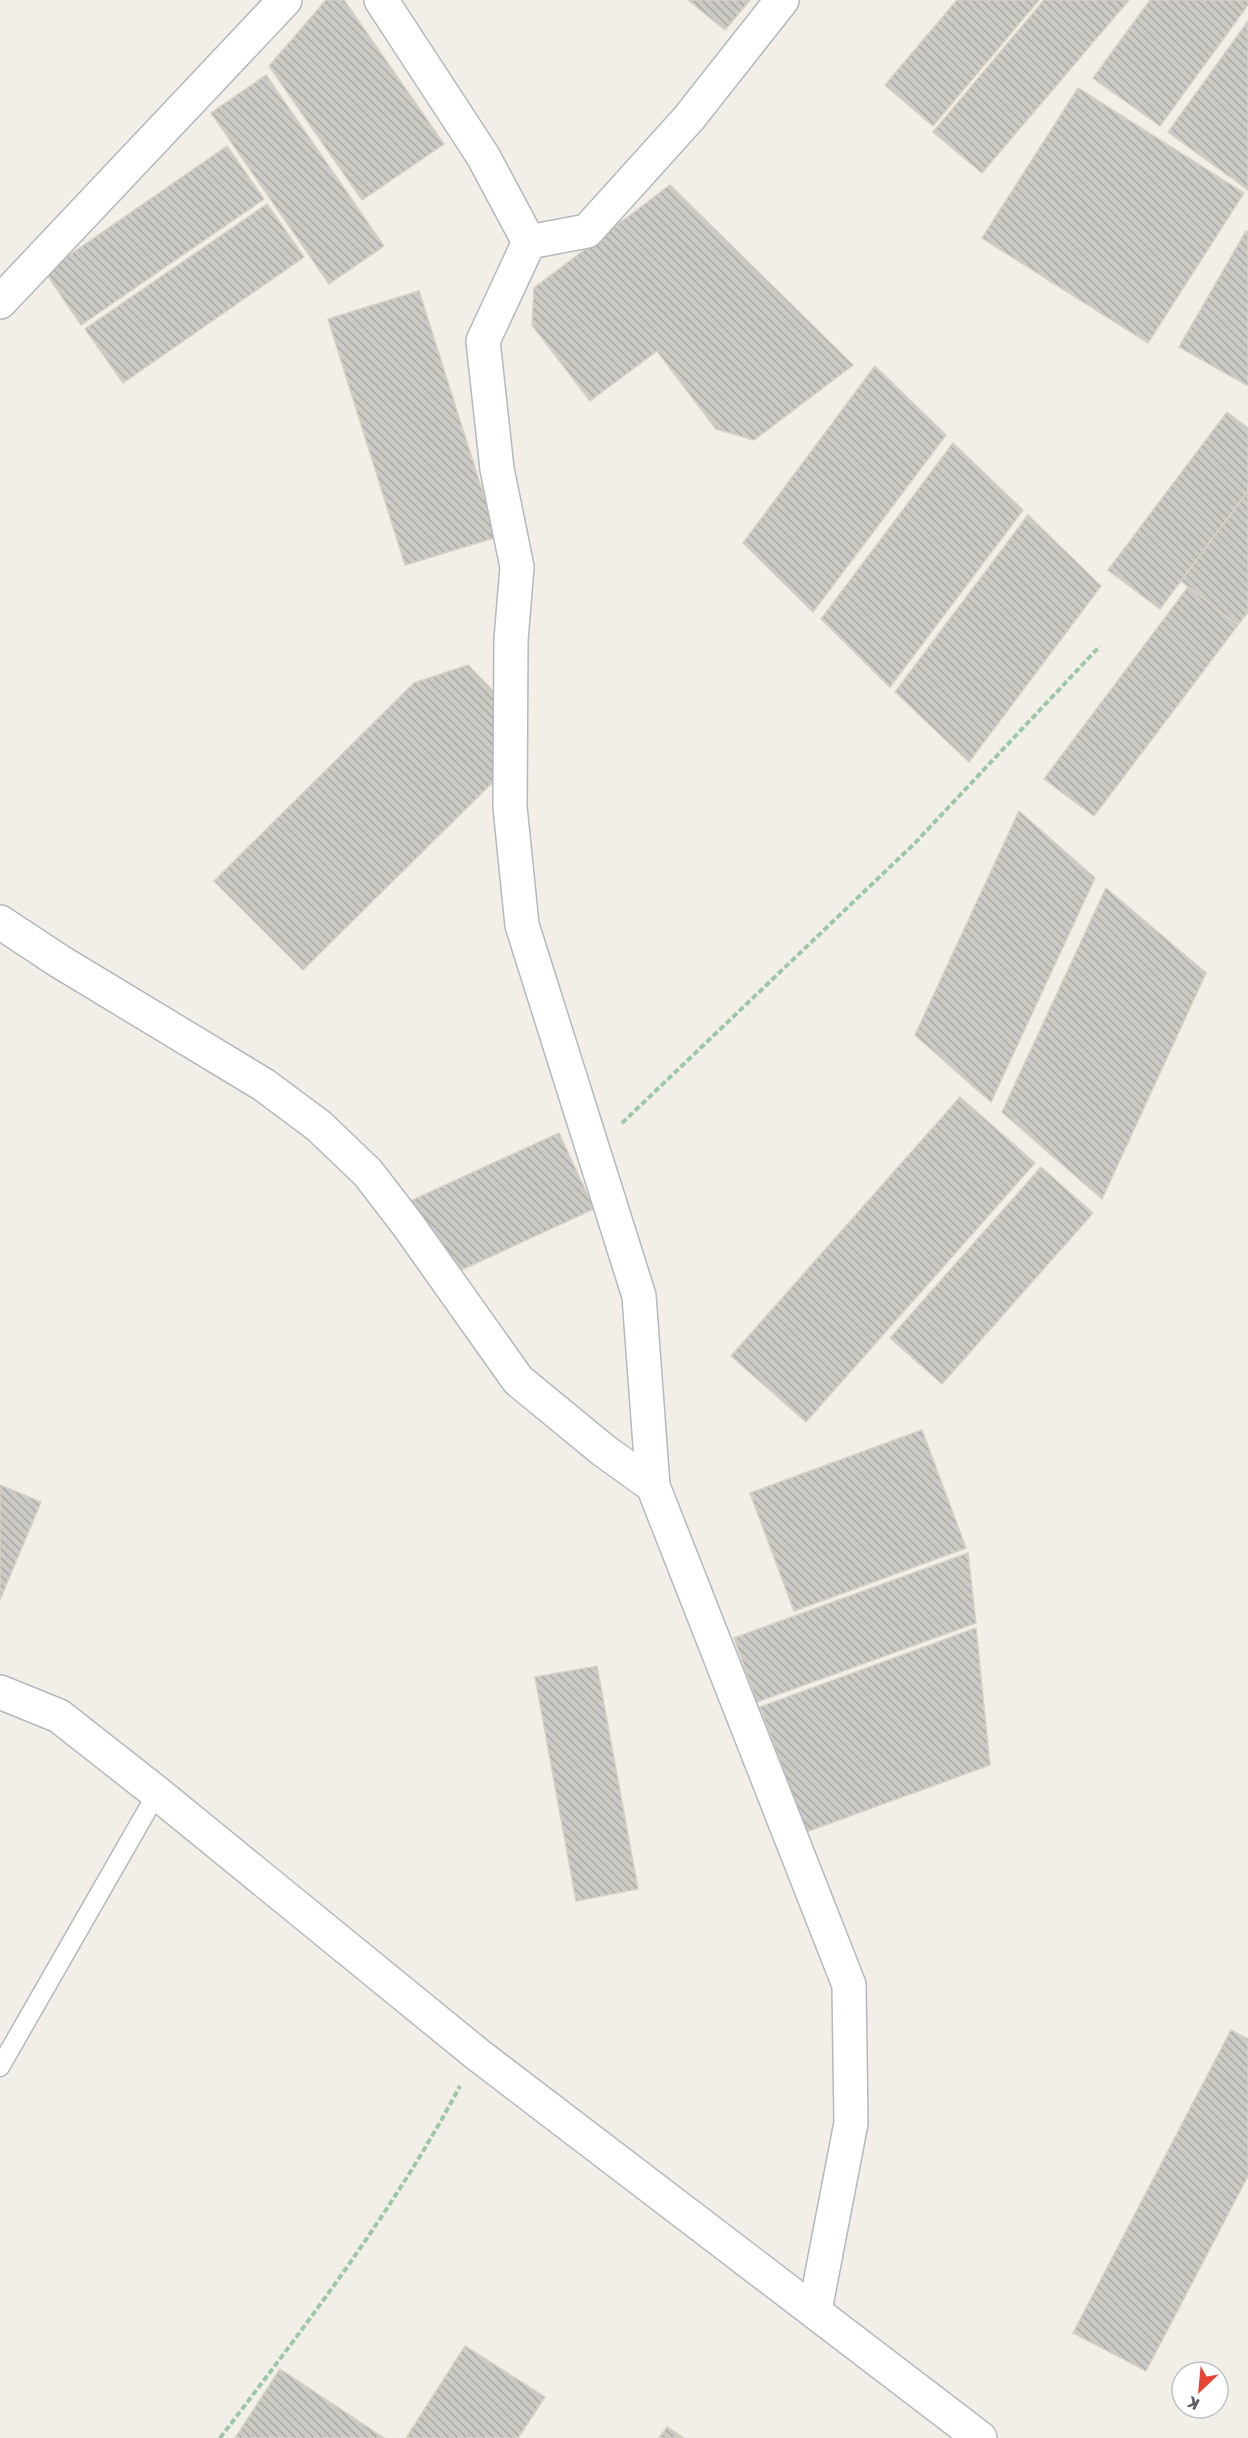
<svg xmlns="http://www.w3.org/2000/svg" width="1248" height="2438" viewBox="0 0 1248 2438" font-family="Rubik,sans-serif">
	<style>
		.building { fill: url(#building-back-hatch); stroke: #d6d1c6; stroke-width: 1.5 }
		.lines { fill: none; stroke-linecap: round; stroke-linejoin: round }
		.service-casing { stroke: #b5b8bc; stroke-width: 21 }
		.minor-casing { stroke: #b5b8bc; stroke-width: 36 }
		.tertiary-casing { stroke: #b5b8bc; stroke-width: 36 }
		.path { stroke: #9cc7a9; stroke-width: 4; stroke-dasharray: 6 3; stroke-linecap: butt }
		.service { stroke: #fff; stroke-width: 18 }
		.minor { stroke: #fff; stroke-width: 33 }
		.tertiary { stroke: #fff; stroke-width: 33 }
	</style>
	<defs>
		<pattern id="building-back-hatch" width="6" height="6" patternUnits="userSpaceOnUse" patternTransform="scale(1.5)"><rect width="6" height="6" fill="#cccac5"/><path d="M-1 5l2 2M0 0l6 6M5-1l2 2" fill="none" stroke="#a9a8a4"/></pattern>
	</defs>
	<rect width="100%" height="100%" fill="#f1efe8"/>
	<!-- building -->
	<g class="building">
		<path d="M326,0h18l100,144 -82,56 -93,-134z"/>
		<path d="M688,0h62l-25,30z"/>
		<path d="M957,0h82l-106,126 -48,-41z"/>
		<path d="M1044,0h85l-147,173 -49,-41z"/>
		<path d="M1150,0h98v5l-88,121 -67,-48z"/>
		<path d="M1248,21v169l-80,-58z"/>
		<path d="M266,75l118,171 -55,38 -118,-171z"/>
		<path d="M1078,88l166,105 -96,150 -166,-105z"/>
		<path d="M227,146l37,53 -183,126 -36,-53z"/>
		<path d="M670,185l183,180 -99,75 -38,-11 -59,-78 -67,50 -58,-76 2,-37z"/>
		<path d="M267,204l37,53 -181,126 -38,-54z"/>
		<path d="M1246,231l2,1v154l-69,-39z"/>
		<path d="M419,291l78,246 -92,28 -77,-246z"/>
		<path d="M875,366l71,69 -133,177 -70,-69z"/>
		<path d="M1227,412l21,16v63l-88,118 -52,-39z"/>
		<path d="M953,443l70,67 -133,177 -69,-68z"/>
		<path d="M1248,491v121l-10,13 -57,-44z"/>
		<path d="M1028,515l73,71 -132,176 -74,-70z"/>
		<path d="M1188,587l50,38 -144,191 -50,-37z"/>
		<path d="M468,665l32,33 -7,84 -190,188 -89,-89 200,-198z"/>
		<path d="M1019,811l76,67 -104,224 -76,-67z"/>
		<path d="M1106,888l100,85 -104,226 -100,-87z"/>
		<path d="M960,1097l75,66 -229,259 -75,-66z"/>
		<path d="M559,1133l35,76 -135,62 -53,-68z"/>
		<path d="M1041,1167l52,46 -151,171 -52,-46z"/>
		<path d="M922,1430l44,118 -172,63 -44,-118z"/>
		<path d="M0,1485l41,17 -41,98z"/>
		<path d="M968,1553l8,70 -219,79 -23,-64z"/>
		<path d="M976,1628l14,137 -184,67 -46,-125z"/>
		<path d="M597,1666l41,223 -62,12 -41,-224z"/>
		<path d="M1231,2030l17,9v137l-102,195 -73,-38z"/>
		<path d="M465,2346l80,51 -27,41h-112z"/>
		<path d="M280,2369l104,69h-149z"/>
		<path d="M667,2427l17,11h-25z"/>
	</g>
	<g class="lines">
		<defs>
			<path id="service" d="M0,2067l157,-274"/>
			<g id="minor">
				<path d="M381,0l102,156 46,86 -46,99 14,128 20,98 -6,73 -1,167 12,118 117,371 14,190"/>
				<path d="M529,242l58,-11 102,-113 93,-118"/>
				<path d="M0,922l59,39 205,124 55,41 49,47 40,52 110,155 85,70 50,36 196,499 2,138 -36,187"/>
				<path d="M0,1692l59,24 98,77 320,261 503,384"/>
			</g>
			<path id="tertiary" d="M0,302l285,-302"/>
		</defs>
		<!-- service casing -->
		<use href="#service" class="service-casing"/>
		<!-- minor casing -->
		<use href="#minor" class="minor-casing"/>
		<!-- tertiary casing -->
		<use href="#tertiary" class="tertiary-casing"/>
		<!-- path -->
		<g class="path">
			<path d="M622,1123l292,-279 186,-198"/>
			<path d="M220,2438c86,-113 173,-226 240,-352"/>
		</g>
		<!-- service -->
		<use href="#service" class="service"/>
		<!-- minor -->
		<use href="#minor" class="minor"/>
		<!-- tertiary -->
		<use href="#tertiary" class="tertiary"/>
	</g>
	<!-- north arrow -->
	<g transform="translate(1200 2390) rotate(206)"><circle r="28" fill="#ffffff" stroke="#bfc1c3" stroke-width="1.5"/>
	<path d="M0-4.5L10 22L0 15L-10 22Z" fill="#ea4335"/>
	<text y="-9" font-size="16" font-weight="bold" text-anchor="middle" fill="#5f6368">K</text>
	</g>
</svg>
